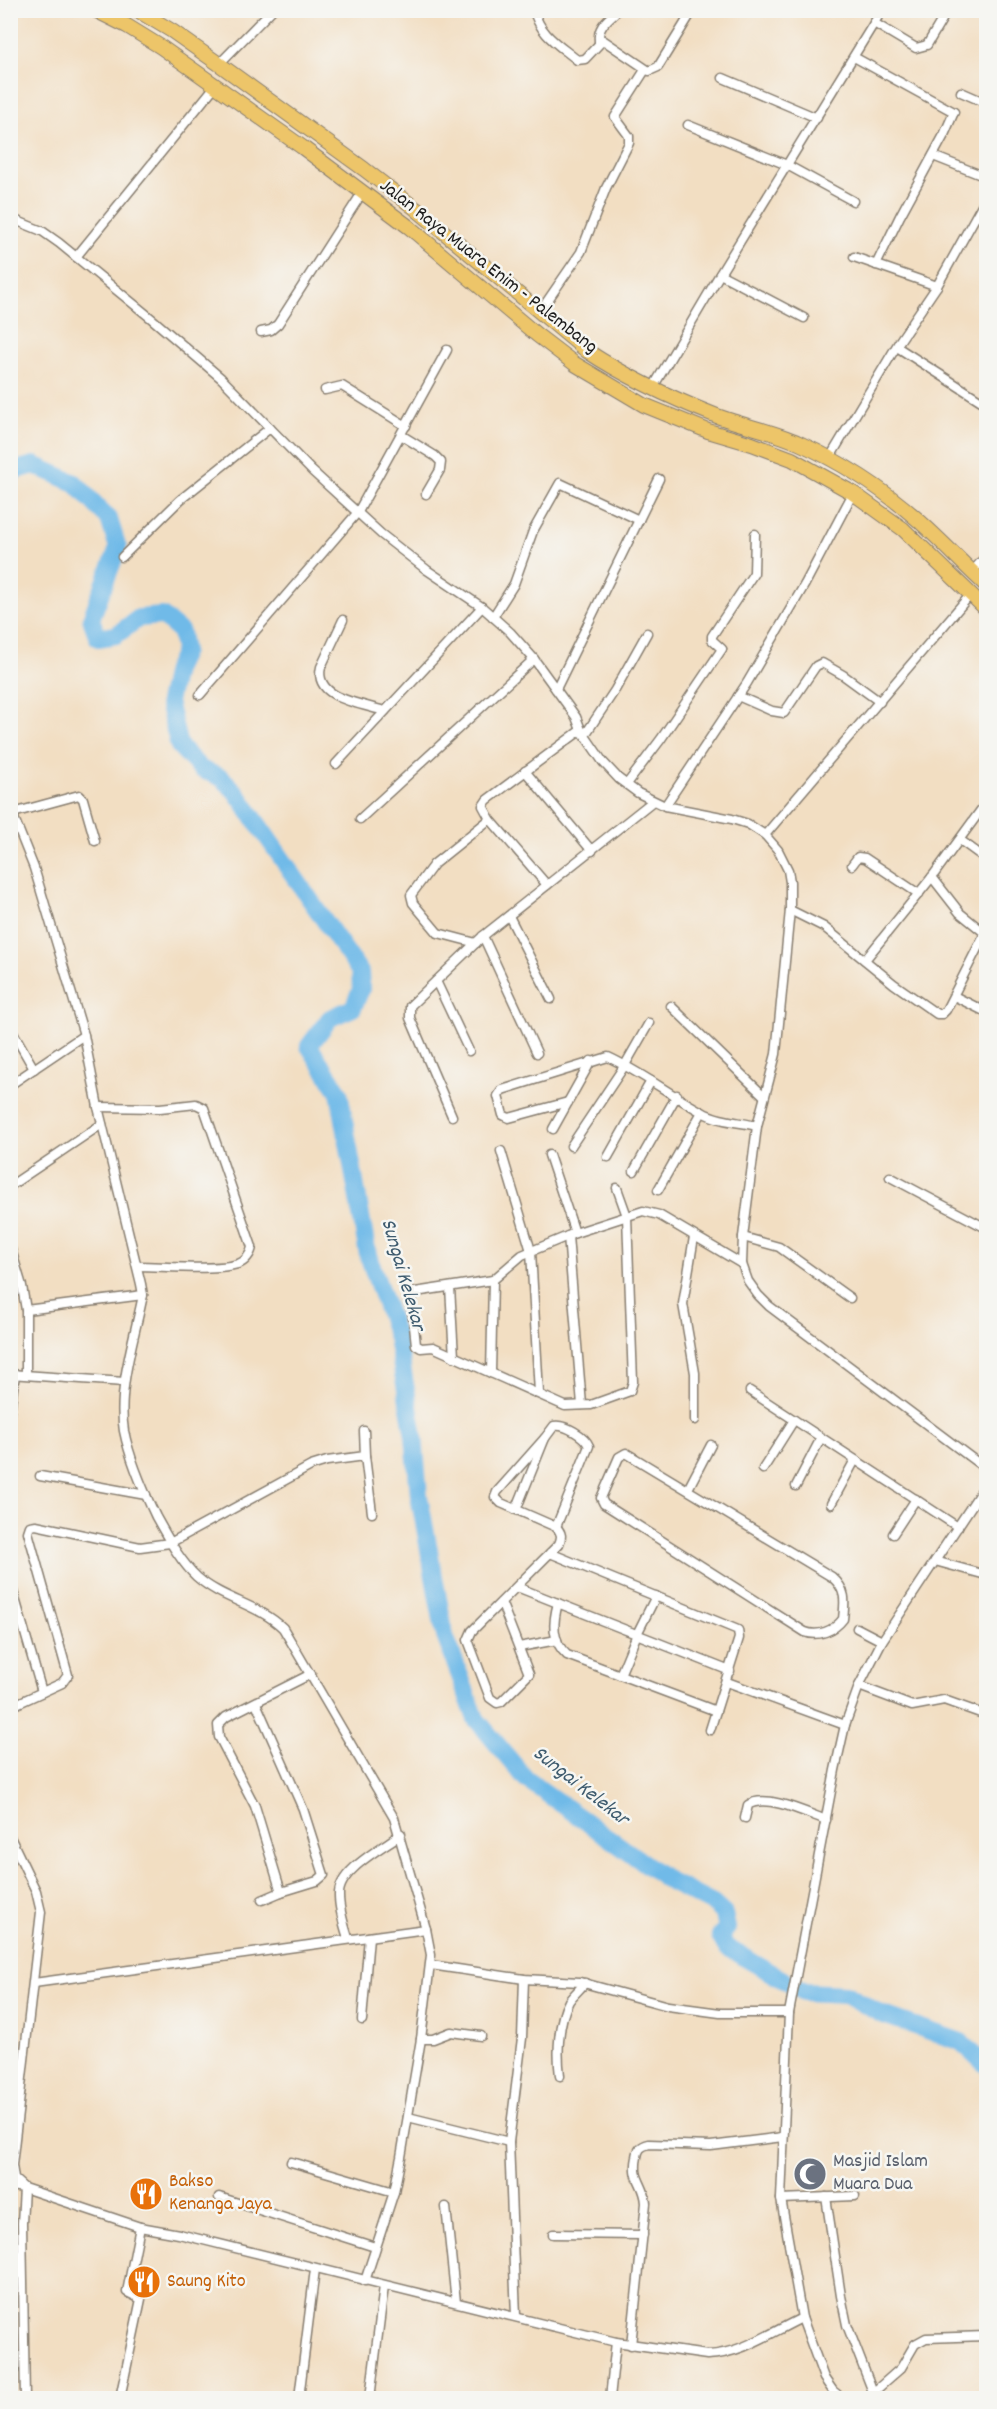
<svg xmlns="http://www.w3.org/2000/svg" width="997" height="2409" viewBox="0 0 997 2409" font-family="Dekko,sans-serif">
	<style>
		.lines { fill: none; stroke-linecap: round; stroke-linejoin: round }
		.river { stroke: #70bae8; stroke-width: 18 }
		.street-casing { stroke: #877d6f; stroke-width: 11 }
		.primary-casing { stroke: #877d6f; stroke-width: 16 }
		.street { stroke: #fff; stroke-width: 8 }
		.primary { stroke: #edc569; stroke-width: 14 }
		.labels { text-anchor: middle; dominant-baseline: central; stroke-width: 5; stroke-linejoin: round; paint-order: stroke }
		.street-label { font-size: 20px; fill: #1c1c1c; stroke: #f6f6f2 }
		.worship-label { font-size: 20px; fill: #5b616d; stroke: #f6f6f2; text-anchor: start }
		.food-label { font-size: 20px; fill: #c56008; stroke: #f6f6f2; text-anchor: start }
		.water-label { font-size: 21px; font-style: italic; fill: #3e5b6e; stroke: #f6f6f2 }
	</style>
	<rect width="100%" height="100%" fill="#f6f6f2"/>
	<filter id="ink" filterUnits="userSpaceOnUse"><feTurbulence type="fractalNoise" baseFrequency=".0167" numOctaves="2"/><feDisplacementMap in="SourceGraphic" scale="12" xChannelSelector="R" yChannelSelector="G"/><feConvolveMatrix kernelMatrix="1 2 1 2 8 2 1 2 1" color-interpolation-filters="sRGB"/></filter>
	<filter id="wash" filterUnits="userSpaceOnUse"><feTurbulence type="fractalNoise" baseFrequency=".008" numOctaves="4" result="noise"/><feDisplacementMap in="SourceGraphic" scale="24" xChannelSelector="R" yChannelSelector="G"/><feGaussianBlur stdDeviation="1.35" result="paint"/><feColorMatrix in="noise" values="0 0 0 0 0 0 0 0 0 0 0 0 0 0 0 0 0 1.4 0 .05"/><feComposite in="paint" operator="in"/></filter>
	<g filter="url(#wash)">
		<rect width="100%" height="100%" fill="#f2dec2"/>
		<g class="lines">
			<!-- river -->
			<path class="river" d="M10,472l24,-7 41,18 34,36 9,29 -27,71 7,19 18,-3 23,-17 23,-2 19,16 3,19 -9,19 -7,32 11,44 22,23 21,9 14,14 124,180 1,17 -8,19 -23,10 -21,28 30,46 29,163 29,83 17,98 5,60 26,140 31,83 50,60 146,104 41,21 11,10 3,14 -7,8 6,11 78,45 42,2 35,20 80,28 25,23"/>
		</g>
	</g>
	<g filter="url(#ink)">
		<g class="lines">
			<defs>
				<g id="street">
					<path d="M534,10c5,24 25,35 43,50l8,-1 18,-19 46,31 9,-4 35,-57"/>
					<path d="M874,23l42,25 11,-3 16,-27"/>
					<path d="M599,42c-2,-15 8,-22 19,-32"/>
					<path d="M854,57l100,55 -10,23 -44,81 -24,49"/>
					<path d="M219,64l53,-54"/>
					<path d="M723,78l94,40"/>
					<path d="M961,92l25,11"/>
					<path d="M688,125l99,40 66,36"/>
					<path d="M933,156l53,21"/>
					<path d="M10,218l32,13 17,12 93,76 69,59 91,93 69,63 46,36 55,37 28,25 24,27 42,58 5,13 22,32 16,17 19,14 27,13 67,13 16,5 17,11 13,15 10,20 2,12v28l-14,144 -19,72 -14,111 -1,27 6,17 10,14 11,11 217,163"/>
					<path d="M76,257l140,-172"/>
					<path d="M854,257l83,29"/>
					<path d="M720,274l84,44"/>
					<path d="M539,313l42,-61 25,-64 23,-45v-7l-14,-19 30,-47"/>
					<path d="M261,332l10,-2 7,-6 84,-131"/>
					<path d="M897,347l89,57"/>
					<path d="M652,389l68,-115 162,-264"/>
					<path d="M325,390l17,-4 64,40"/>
					<path d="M401,435l34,21 6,6 -1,8 -14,24"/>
					<path d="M829,459l70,-117 38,-56 49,-88"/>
					<path d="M122,557l58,-57 90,-72"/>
					<path d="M972,572l14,-16"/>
					<path d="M493,617l21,-33 19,-53 27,-48 79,37"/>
					<path d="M343,620l-22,47c-8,32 42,37 64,44"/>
					<path d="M556,689l103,-210"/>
					<path d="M200,695l158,-183 89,-162"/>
					<path d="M738,696l34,15 12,2 32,-47 6,-3 21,12 37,27"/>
					<path d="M585,735l30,-45 32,-57"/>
					<path d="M336,764l146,-157"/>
					<path d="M525,771l67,80"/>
					<path d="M627,784l34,-45 61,-90 -10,-9v-4l42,-63 1,-39"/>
					<path d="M665,806l82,-123 58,-99 48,-91"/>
					<path d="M10,808l24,60 50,167 14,72 43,177 2,11c-8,41 -26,94 -19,136 6,29 19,59 32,86 12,21 23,43 41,60 26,23 61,27 86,51l111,190 32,111 5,26 -10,84 -20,118 -7,35 -29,89"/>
					<path d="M13,813l66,-18 4,4 12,42"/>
					<path d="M360,819l174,-160"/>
					<path d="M765,835l206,-241"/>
					<path d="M960,840l26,19"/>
					<path d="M852,865l6,-8 7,1 54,36"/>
					<path d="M932,877l28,36 26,21"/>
					<path d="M547,885l-57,-66 -7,-13 4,-6 94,-70"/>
					<path d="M790,910l34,17 70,57 43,30h5l4,-4 39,-77"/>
					<path d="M509,916l42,83"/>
					<path d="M483,936l54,117"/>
					<path d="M476,943l-38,-10 -25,-30 -2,-8 23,-31 56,-45"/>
					<path d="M865,960l67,-83 54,-74"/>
					<path d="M436,981l33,70"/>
					<path d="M954,996l32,16"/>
					<path d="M671,1006l93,90"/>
					<path d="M10,1027l24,42"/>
					<path d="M10,1085l74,-50"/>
					<path d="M568,1102l-59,16 -6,-3 -5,-19 4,-6 106,-33c33,15 62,38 94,55 16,9 37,10 55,14"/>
					<path d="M98,1107l62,1 36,-4 8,4 48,139c-1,7 -7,15 -14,17 -22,7 -76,2 -100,2"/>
					<path d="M452,1116l-42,-98v-12l73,-70 170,-135"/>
					<path d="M553,1129l38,-68"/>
					<path d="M571,1146l54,-81 24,-42"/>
					<path d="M501,1151l30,100 8,142"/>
					<path d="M549,1155l26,78"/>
					<path d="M608,1157l43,-76"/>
					<path d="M634,1171l43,-76"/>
					<path d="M890,1177l96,51"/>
					<path d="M10,1186l92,-62"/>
					<path d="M658,1190l44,-78"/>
					<path d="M568,1236l14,169"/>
					<path d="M694,1237l-11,67 12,69v47"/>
					<path d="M743,1237l36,10 71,51"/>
					<path d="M10,1246l12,40 4,24v64"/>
					<path d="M493,1280l-2,93 74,33 26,-1 39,-14 3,-9 -6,-166 -10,-28"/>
					<path d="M450,1287l4,70"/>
					<path d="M26,1310l117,-15"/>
					<path d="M491,1373l-58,-26 -12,1 -5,-3 -5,-47 4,-6 78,-12 29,-25 53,-22 68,-22 16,4 83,49"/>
					<path d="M10,1374l114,8"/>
					<path d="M750,1391l208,136"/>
					<path d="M10,1411l5,-37"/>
					<path d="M626,1453l206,124c15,13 13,25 11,42 -9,12 -25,18 -38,13l-201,-128 -3,-6 18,-41z"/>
					<path d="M365,1456l7,57"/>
					<path d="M763,1469l31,-49"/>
					<path d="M40,1476l106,19"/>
					<path d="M796,1486l25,-48"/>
					<path d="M688,1489l23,-44"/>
					<path d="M831,1504l24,-44"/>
					<path d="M516,1510l29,-72 9,-12c11,-2 31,10 35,20l-33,81"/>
					<path d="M893,1534l23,-35"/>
					<path d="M550,1553l188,77 1,8 -29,92"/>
					<path d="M935,1561l51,14"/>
					<path d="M10,1581l32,111"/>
					<path d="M517,1587l213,84"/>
					<path d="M501,1602l28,72 -28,28 -4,1 -7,-5 -22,-58 4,-9 87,-87c3,-7 3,-11 -3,-17l-55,-24 -6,-6 2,-5 48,-54"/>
					<path d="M558,1603c-5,18 -7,38 9,52l149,56"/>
					<path d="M857,1628l25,13"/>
					<path d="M519,1647l38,-7"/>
					<path d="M620,1675l17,-41 19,-38"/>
					<path d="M727,1682l118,43"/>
					<path d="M859,1686l53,20 32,-6 42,15"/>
					<path d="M256,1703l47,106 21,66 -7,6 -36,11"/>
					<path d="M10,1707l52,-24 6,-8 -40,-143 2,-6 6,-1 104,22 30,-4 141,-77 16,-5 38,-5 -1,-25"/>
					<path d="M745,1818l3,-13c18,-12 59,8 78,15"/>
					<path d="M10,1837l26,54 5,21 -29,253 2,14 10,9 116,39 39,7 437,108 91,13c34,-1 65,-23 95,-37"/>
					<path d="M262,1900l19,-8 -26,-86 -36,-69 -1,-12 8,-8 85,-43"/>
					<path d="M348,1938c-4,-13 -9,-28 -9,-42 -2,-25 43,-48 62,-62"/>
					<path d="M431,1965l93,14 56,3 88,24 52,7h69"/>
					<path d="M34,1983l392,-54"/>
					<path d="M362,2020l7,-83"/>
					<path d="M421,2039h12l18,-7 30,4"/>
					<path d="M560,2076c-3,-23 -2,-54 9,-75 4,-6 11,-12 16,-18"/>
					<path d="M408,2117l101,25"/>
					<path d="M291,2162l103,30"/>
					<path d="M10,2186l14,2 -2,35 3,175"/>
					<path d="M219,2197l156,50"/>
					<path d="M826,2197l15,99 6,29 26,67"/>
					<path d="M781,2199l74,-3"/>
					<path d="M446,2207l10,95"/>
					<path d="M553,2234l90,1"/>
					<path d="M516,2316l-7,-174 13,-104 2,-59"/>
					<path d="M631,2345l15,-142c-1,-20 -14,-22 -9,-46 1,-8 4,-11 12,-13l62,2 72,-9"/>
					<path d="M120,2398l21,-99 -14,-7 13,-65"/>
					<path d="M299,2398l16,-129"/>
					<path d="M370,2398l14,-112"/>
					<path d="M610,2398l6,-56"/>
					<path d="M842,2398l-9,-7 -9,-13 -22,-60 -21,-119 8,-186 46,-243 10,-45 14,-39 23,-45 104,-157"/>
					<path d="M867,2398l34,-30 14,-24 11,-6 60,-2"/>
				</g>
				<g id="primary">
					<path d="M95,10l32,16 34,21 141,100 107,80 128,108 38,29 69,41 64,26 44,13 40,15 61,34 50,36 83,80"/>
					<path d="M137,10l35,21 47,33 145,105 52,40 171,142c41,27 84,47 130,65 27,10 55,15 82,27 42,19 84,46 118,76 24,21 46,45 69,66"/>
				</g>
			</defs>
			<!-- street casing -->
			<use href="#street" class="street-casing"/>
			<!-- primary casing -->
			<use href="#primary" class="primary-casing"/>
			<!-- street -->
			<use href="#street" class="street"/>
			<!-- primary -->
			<use href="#primary" class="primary"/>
		</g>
	</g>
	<!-- icons -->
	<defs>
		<symbol id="mosque-disc" viewBox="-11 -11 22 22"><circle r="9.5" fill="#6b7280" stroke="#f6f6f2"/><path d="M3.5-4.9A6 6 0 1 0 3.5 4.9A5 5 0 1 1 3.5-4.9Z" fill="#fff"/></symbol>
		<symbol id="restaurant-disc" viewBox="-11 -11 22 22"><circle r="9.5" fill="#e8710a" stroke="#f6f6f2"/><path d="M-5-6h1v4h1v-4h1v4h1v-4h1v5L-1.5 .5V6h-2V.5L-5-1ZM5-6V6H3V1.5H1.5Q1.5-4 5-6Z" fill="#fff"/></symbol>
	</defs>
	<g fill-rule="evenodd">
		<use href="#mosque-disc" x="791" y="2155" width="38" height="38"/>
		<use href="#restaurant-disc" x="127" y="2175" width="38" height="38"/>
		<use href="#restaurant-disc" x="125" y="2263" width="38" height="38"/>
	</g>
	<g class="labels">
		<!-- street labels -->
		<g class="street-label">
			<text transform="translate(488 267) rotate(38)">Jalan Raya Muara Enim - Palembang</text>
		</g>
		<!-- worship labels -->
		<g class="worship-label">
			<text x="833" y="2162">Masjid Islam<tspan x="833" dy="23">Muara Dua</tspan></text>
		</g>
		<!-- food labels -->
		<g class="food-label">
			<text x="169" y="2182">Bakso<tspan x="169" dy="23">Kenanga Jaya</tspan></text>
			<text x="167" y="2282">Saung Kito</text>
		</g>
		<!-- water labels -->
		<g class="water-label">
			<text transform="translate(402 1275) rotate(74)">Sungai Kelekar</text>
			<text transform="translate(580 1787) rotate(38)">Sungai Kelekar</text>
		</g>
	</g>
	<!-- margin -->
	<rect width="997" height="2409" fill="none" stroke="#f6f6f2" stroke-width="36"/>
</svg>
